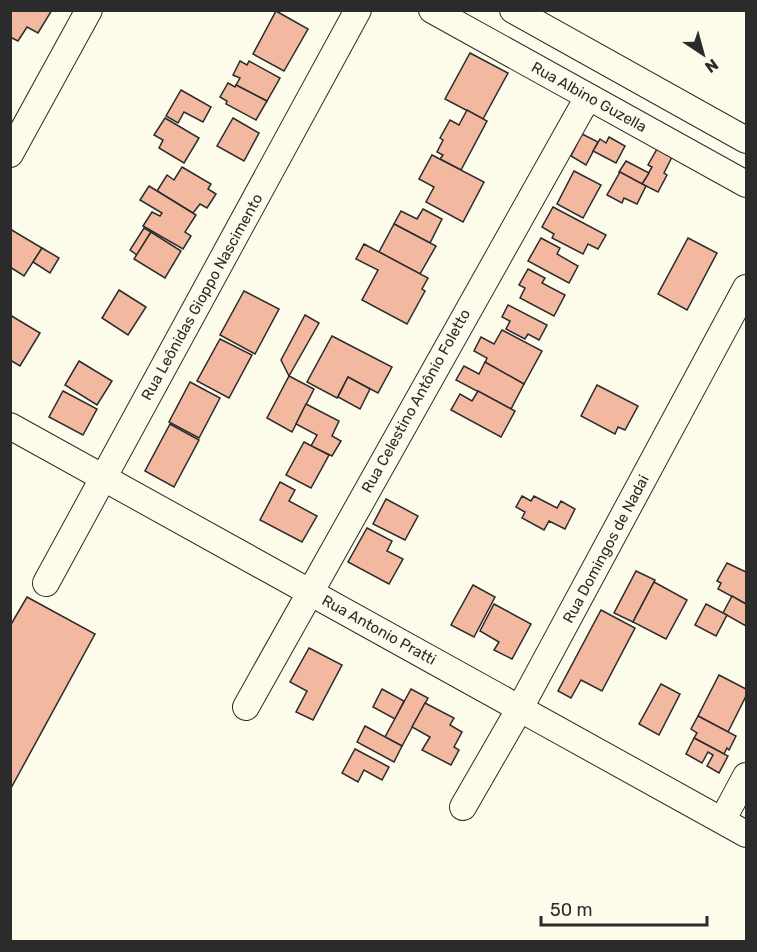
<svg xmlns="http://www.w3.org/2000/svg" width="757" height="952" viewBox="0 0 757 952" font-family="Rubik,sans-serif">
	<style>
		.building { fill: #f2b8a0; stroke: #2b2b2b; stroke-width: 1.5 }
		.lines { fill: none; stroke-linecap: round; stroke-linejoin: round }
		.minor-casing { stroke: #2b2b2b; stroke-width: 28 }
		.minor { stroke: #fdfbea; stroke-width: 26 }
		.labels { text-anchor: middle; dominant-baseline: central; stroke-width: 4.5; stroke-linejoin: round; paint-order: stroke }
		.street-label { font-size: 15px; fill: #2b2b2b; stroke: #fdfbea }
	</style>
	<rect width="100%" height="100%" fill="#fdfbea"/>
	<!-- building -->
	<g class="building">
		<path d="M10,10h42l-14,23 -11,-6 -9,14 -8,-4z"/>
		<path d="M276,11l32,18 -24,42 -31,-17z"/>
		<path d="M470,53l38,20 -25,46 -38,-20z"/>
		<path d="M240,61l7,4 2,-4 31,17 -13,23 -31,-16 4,-7 -7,-3z"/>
		<path d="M228,83l7,4 1,-2 31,16 -11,19 -30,-16 1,-3 -7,-4z"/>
		<path d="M181,90l30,17 -8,15 -19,-10 -6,11 -12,-7z"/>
		<path d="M467,110l20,11 -26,49 -21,-11 3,-4 -6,-3 6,-12 -3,-2 10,-18 9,5z"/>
		<path d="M165,118l34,20 -15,25 -25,-15 4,-8 -9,-5z"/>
		<path d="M233,118l26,15 -15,28 -27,-15z"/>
		<path d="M582,134l16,8 -12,23 -15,-9z"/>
		<path d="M609,137l16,9 -9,17 -23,-12 7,-12 6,4z"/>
		<path d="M657,149l15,8 -8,16 3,2 -9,17 -16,-8 10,-17 -4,-2z"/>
		<path d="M432,155l52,27 -21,40 -37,-20 8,-15 -15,-8z"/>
		<path d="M626,161l23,12 -7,11 -23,-12z"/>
		<path d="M182,167l29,17 -3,5 8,5 -9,14 -7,-4 -7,9 -36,-22 10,-16 7,5z"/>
		<path d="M574,171l27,14 -18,33 -26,-14z"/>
		<path d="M620,172l26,14 -9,18 -13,-6 -2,5 -15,-8z"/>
		<path d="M149,186l47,29 -11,17 6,4 -8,13 -40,-23 9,-14 8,4 2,-3 -22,-13z"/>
		<path d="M553,207l53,28 -8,14 -10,-5 -5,10 -31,-16 2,-4 -12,-7z"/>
		<path d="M423,209l19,10 -12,24 -36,-19 7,-13 16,8z"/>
		<path d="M394,224l42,22 -16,28 -41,-22z"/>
		<path d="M144,228l7,4 -14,23 -7,-5z"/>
		<path d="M10,229l32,19 -18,28 -14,-9z"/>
		<path d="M151,232l30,19 -16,27 -31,-19z"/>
		<path d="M541,238l19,10 -3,6 21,12 -9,17 -41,-22z"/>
		<path d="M688,238l29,15 -30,57 -29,-16z"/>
		<path d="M364,244l64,34 -6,11 3,2 -18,33 -45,-24 16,-30 -22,-11z"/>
		<path d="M42,248l17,10 -9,15 -17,-11z"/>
		<path d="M528,269l17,9 -3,5 23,12 -11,21 -34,-18 5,-10 -6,-3z"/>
		<path d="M119,290l27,17 -18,28 -26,-17z"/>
		<path d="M244,291l35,18 -24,45 -35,-19z"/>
		<path d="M508,305l39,20 -8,15 -11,-6 -3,5 -19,-10 4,-8 -8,-4z"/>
		<path d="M10,315l30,18 -20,33 -10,-6z"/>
		<path d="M305,315l14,8 -30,53 -8,-16z"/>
		<path d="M502,330l40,21 -18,33 -39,-21 2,-5 -13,-7 7,-14 13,7z"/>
		<path d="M332,336l60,31 -14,26 -30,-16 -11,21 -30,-16z"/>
		<path d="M220,339l32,16 -23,43 -32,-17z"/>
		<path d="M79,361l33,20 -15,24 -32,-20z"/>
		<path d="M485,362l39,22 -13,25 -55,-29 8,-14 15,8z"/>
		<path d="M289,376l25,13 -22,43 -25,-14z"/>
		<path d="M348,377l22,12 -10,20 -22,-12z"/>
		<path d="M190,382l30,16 -21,40 -30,-16z"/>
		<path d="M597,385l41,21 -13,24 -7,-3 -3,7 -34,-18z"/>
		<path d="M63,391l34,18 -14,26 -34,-18z"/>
		<path d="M478,391l37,20 -14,26 -50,-27 9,-16 12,7z"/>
		<path d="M306,404l33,17 -7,15 9,5 -9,15 -21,-10 6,-11 -21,-11z"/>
		<path d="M170,424l29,16 -25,47 -29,-16z"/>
		<path d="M304,442l25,13 -18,33 -25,-13z"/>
		<path d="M280,482l15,8 -6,11 28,15 -15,26 -42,-22z"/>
		<path d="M522,496l9,5 3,-5 23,12 4,-7 14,8 -10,20 -16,-8 -5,9 -22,-12 3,-6 -9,-5z"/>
		<path d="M386,499l32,17 -13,24 -32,-16z"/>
		<path d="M367,528l25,13 -5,10 16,8 -14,25 -41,-22z"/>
		<path d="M727,563l19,9v32l-28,-15 3,-6 -4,-2z"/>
		<path d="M636,571l19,9 -22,42 -19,-9z"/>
		<path d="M654,582l33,18 -21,39 -33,-17z"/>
		<path d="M473,585l22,12 -21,40 -23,-12z"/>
		<path d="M732,596l14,8v22l-23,-13z"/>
		<path d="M27,597l68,37 -85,156v-164z"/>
		<path d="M494,604l37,20 -19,35 -18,-9 5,-8 -19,-11z"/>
		<path d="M706,604l21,11 -11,21 -21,-11z"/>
		<path d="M601,610l34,18 -33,63 -21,-11 -10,18 -13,-7z"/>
		<path d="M309,648l33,17 -29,55 -17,-8 11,-21 -17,-9z"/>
		<path d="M719,675l27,14v7l-18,36 -30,-16z"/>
		<path d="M661,684l19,10 -21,41 -20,-11z"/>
		<path d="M382,689l22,12 -9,18 -22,-12z"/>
		<path d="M411,689l17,9 -26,48 -17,-9z"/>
		<path d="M425,703l29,15 -4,7 12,7 -8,15 5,3 -8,15 -29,-15 8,-13 -18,-10z"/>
		<path d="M698,716l38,20 -7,14 -2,-2 -3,6 -30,-16 3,-5 -6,-4z"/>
		<path d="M365,726l37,20 -8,16 -37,-20z"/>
		<path d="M694,738l34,18 -9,17 -12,-7 6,-11 -5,-3 -6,11 -16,-9z"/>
		<path d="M355,749l34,18 -7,13 -18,-10 -6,12 -16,-9z"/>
	</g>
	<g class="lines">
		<defs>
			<g id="minor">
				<path d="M432,10l314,174"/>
				<path d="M513,10l233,130"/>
				<path d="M10,154l79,-144"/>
				<path d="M10,426l736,408"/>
				<path d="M46,583l312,-573"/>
				<path d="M246,707l342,-610"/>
				<path d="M463,807l57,-99 226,-420"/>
				<path d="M723,819l23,-43"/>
			</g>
		</defs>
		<!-- minor casing -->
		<use href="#minor" class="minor-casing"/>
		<!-- minor -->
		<use href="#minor" class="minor"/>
	</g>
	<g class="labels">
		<!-- street labels -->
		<g class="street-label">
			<text transform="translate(589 97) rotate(29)">Rua Albino Guzella</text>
			<text transform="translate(202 297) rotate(-61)">Rua Leônidas Gioppo Nascimento</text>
			<text transform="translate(416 401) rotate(-61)">Rua Celestino Antônio Foletto</text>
			<text transform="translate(606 549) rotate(-62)">Rua Domingos de Nadai</text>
			<text transform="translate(379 630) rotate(29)">Rua Antonio Pratti</text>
		</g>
	</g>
	<!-- border -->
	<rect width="757" height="952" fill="none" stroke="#2b2b2b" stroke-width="24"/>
	<!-- north arrow -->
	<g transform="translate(703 54) rotate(144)" stroke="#fdfbea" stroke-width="4.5" paint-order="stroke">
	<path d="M0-4.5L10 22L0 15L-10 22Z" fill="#2b2b2b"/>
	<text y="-9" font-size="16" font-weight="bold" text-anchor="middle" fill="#2b2b2b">N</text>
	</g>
	<!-- scale -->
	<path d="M541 916v9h166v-9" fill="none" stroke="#2b2b2b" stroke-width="3"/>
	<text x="550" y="916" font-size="18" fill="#2b2b2b" stroke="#fdfbea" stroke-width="4.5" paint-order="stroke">50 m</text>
</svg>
